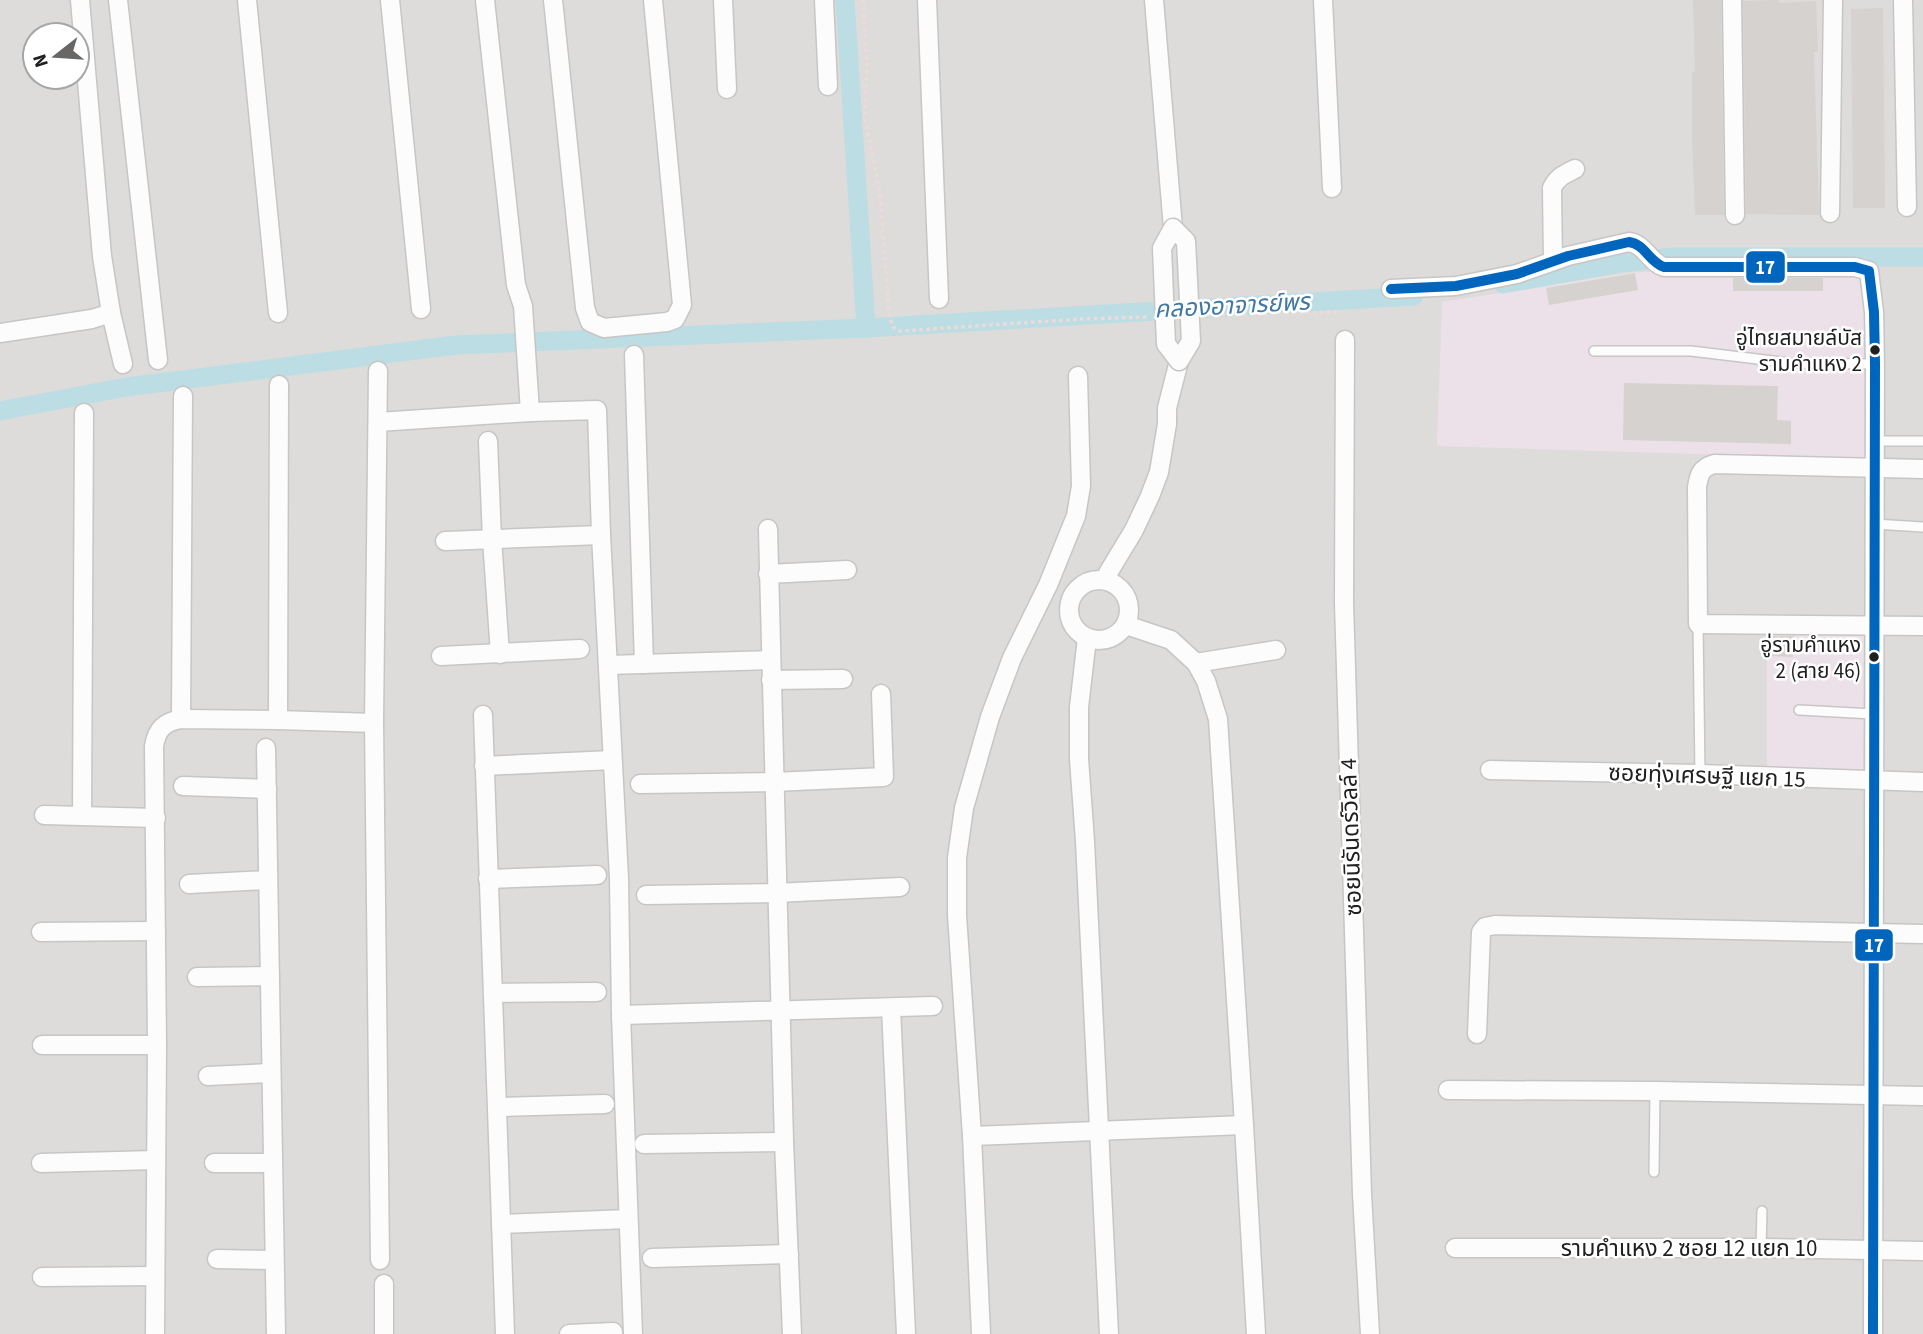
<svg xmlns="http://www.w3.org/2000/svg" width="1923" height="1334" viewBox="0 0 1923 1334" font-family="'Source Sans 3','Noto Sans Thai',sans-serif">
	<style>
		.residential { fill: #dddcda; fill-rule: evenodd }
		.industrial { fill: #ece1e8 }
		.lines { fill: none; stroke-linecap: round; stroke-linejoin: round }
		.canal { stroke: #bcdde3; stroke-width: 19 }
		.building { fill: #d5d2d0 }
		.lane-casing { stroke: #c7c6c5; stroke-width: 12 }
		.street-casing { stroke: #c7c6c5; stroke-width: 21 }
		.path { stroke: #ecdbd9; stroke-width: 3.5; stroke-dasharray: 3.5 3.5; stroke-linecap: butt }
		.lane { stroke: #fcfcfc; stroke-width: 9 }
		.street { stroke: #fcfcfc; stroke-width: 18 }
		.street-bridge-casing { stroke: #c7c6c5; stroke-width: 21; stroke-linecap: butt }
		.street-bridge { stroke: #fcfcfc; stroke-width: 18 }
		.bus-1-casing { stroke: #fff; stroke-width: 16 }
		.bus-1 { stroke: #0065bd; stroke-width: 10 }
		.bus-dot { fill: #202020; stroke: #fff; stroke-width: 2.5 }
		.labels { text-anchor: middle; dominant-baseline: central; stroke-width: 5; stroke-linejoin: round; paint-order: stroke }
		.bus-label { font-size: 21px; fill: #202020; stroke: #fff; text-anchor: end }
		.street-label { font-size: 23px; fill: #202020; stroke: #fff }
		.water-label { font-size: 24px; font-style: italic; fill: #4279a4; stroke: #fff }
		.line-badge { stroke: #fff; stroke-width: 2.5 }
		.badge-label { font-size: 19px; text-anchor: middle; font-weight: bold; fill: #fff }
	</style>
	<rect width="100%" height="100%" fill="#eeece9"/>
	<!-- residential -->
	<path class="residential" d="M0,0h1923v1334h-1923zM35,35h42v42h-42z"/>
	<!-- industrial -->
	<g class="industrial">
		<path d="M1848,271l8,1 10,11 -2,176 -427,-13 5,-144 193,-30z"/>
		<path d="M1767,628l97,2 -1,143 -96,-4z"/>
	</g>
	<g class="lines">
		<!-- canal -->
		<g class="canal">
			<path d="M845,0l21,328 548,-32"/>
			<path d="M1503,284l118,-21 51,-6h251"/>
			<path d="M0,411l126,-24 330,-42 410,-17"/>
		</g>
	</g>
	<!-- building -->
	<g class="building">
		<path d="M1693,0h28l3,215h-29l-3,-80v-63h3z"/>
		<path d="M1778,0l1,3 37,-2 2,51h-4l5,163 -73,-1 -3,-213z"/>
		<path d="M1883,8l2,200h-32l-2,-199z"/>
		<path d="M1635,273l3,17 -89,15 -3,-17z"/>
		<rect x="1733" y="278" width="90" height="13"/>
		<path d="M1624,383l154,3 -1,34 14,1v23l-168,-4z"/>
		<path d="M1772,636h22l-1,21 -22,-1z"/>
	</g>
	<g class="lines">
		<defs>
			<g id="lane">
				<path d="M1594,351h97l99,12 85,1"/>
				<path d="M1875,441h48"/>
				<path d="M1874,524l49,3"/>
				<path d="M1698,624l2,150"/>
				<path d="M1799,710l74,4"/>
				<path d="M1654,1172l1,-81"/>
				<path d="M1761,1248l1,-37"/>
			</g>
			<g id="street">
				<path d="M80,0l22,256 9,57 12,51"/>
				<path d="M118,0l40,360"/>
				<path d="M247,0l31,313"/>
				<path d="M390,0l31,309"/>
				<path d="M485,0l31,285 7,21 7,106 67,-2 4,125 18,343 2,137 12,319"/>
				<path d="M553,0l32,308 5,14 14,6 63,-6 8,-3 7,-14 -29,-305"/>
				<path d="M723,0l4,89"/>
				<path d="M824,0l4,86"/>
				<path d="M927,0l12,299"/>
				<path d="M1154,0l19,228"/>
				<path d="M1323,0l9,188"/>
				<path d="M1732,0l3,215"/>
				<path d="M1903,0l4,207"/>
				<path d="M1830,213l3,-213"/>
				<path d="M1553,261l-1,-73c5,-11 13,-14 23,-19"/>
				<path d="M1391,289l65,-3 61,-12 51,-18 61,-14c16,2 20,20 35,25h191l14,4 5,41 1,52 -2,970"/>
				<path d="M0,333l92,-14 19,-6"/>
				<path d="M1345,340l-1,263 18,591 8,140"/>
				<path d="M634,355l10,309"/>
				<path d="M378,371l-4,352 6,537"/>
				<path d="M378,422l152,-10"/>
				<path d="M488,441l4,98 8,115"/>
				<path d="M1923,469l-209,-5c-13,4 -15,10 -17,23l1,137 225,2"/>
				<path d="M768,529l16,613 8,192"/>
				<path d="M445,541l156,-6"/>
				<path d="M768,574l79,-4"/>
				<circle cx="1099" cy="610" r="30"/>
				<path d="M1107,581l1,-8 26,-43 16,-34 9,-24 8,-48v-16l12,-47"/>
				<path d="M1126,625l45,15 25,23 10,18 12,38 26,406 12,209"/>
				<path d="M1087,638l-8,69v52l6,82 24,493"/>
				<path d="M441,656l139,-7"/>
				<path d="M1196,663l80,-13"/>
				<path d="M608,665l162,-5"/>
				<path d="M771,680l72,-1"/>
				<path d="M483,715l22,619"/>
				<path d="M181,719l2,-323"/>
				<path d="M278,720l1,-335"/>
				<path d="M266,748l10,586"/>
				<path d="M484,766l128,-6"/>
				<path d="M1490,770l210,4 223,8"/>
				<path d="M640,784l134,-2 110,-5 -3,-83"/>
				<path d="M183,786l84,3"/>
				<path d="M44,815l112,3"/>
				<path d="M82,815l2,-402"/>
				<path d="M488,879l109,-4"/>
				<path d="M189,884l79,-4"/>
				<path d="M646,895l130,-2 124,-6"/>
				<path d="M41,932l115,-1"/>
				<path d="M197,977l73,-1"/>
				<path d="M494,993l103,-1"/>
				<path d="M891,1008l15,326"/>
				<path d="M621,1015l312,-9"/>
				<path d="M1477,1034l4,-102 4,-5 10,-2 428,9"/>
				<path d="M42,1045h115"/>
				<path d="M208,1076l63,-3"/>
				<path d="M1448,1090l207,1 268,5"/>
				<path d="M498,1107l107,-3"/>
				<path d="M972,1136l272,-11"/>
				<path d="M644,1144l140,-2"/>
				<path d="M41,1163l114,-3"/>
				<path d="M214,1163h59"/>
				<path d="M501,1224l127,-5"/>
				<path d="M1455,1248h306l162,3"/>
				<path d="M652,1258l137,-4"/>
				<path d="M217,1259l57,1"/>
				<path d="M42,1277l113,-1"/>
				<path d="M155,1334l2,-289 -3,-299c3,-17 10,-24 27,-27l97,1 96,3"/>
				<path d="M384,1334v-50"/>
				<path d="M569,1334l44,-2"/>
				<path d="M981,1334l-9,-198 -15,-221v-57l7,-50 26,-91 22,-59 36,-73 28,-69 5,-30 -3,-110"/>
			</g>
		</defs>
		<!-- lane casing -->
		<use href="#lane" class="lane-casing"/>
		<!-- street casing -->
		<use href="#street" class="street-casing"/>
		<!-- path -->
		<g class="path">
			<path d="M863,0l4,66 -2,52 15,75 9,121 4,13 7,4 181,-12 67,-2"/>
			<path d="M1208,315l130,-3"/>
		</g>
		<!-- lane -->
		<use href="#lane" class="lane"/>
		<!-- street -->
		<use href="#street" class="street"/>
		<defs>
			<path id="street-bridge" d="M1173,228l13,13 5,100 -12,20 -13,-17 -4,-96z"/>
		</defs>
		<!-- street-bridge casing -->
		<use href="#street-bridge" class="street-bridge-casing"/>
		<!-- street-bridge -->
		<use href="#street-bridge" class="street-bridge"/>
		<defs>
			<path id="bus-1" d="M1391,289l65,-3 61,-12 51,-18 61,-14c16,2 20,20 35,25h191l14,4 5,41 1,52 -2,970"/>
		</defs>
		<!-- bus-1 casing -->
		<use href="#bus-1" class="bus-1-casing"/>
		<!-- bus-1 -->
		<use href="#bus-1" class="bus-1"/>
	</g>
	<!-- markers -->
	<g class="bus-dot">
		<circle cx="1875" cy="350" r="6"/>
		<circle cx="1874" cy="657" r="6"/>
	</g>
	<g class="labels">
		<!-- bus labels -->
		<g class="bus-label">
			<text x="1862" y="338">อู่ไทยสมายล์บัส<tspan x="1862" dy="26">รามคำแหง 2</tspan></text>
			<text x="1861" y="645">อู่รามคำแหง<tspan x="1861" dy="26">2 (สาย 46)</tspan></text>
		</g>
		<!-- street labels -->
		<g class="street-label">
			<text transform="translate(1707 776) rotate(2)">ซอยทุ่งเศรษฐี แยก 15</text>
			<text transform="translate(1351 837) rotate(-92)">ซอยนิรันดร์วิลล์ 4</text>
			<text x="1689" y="1248">รามคำแหง 2 ซอย 12 แยก 10</text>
		</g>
		<!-- water labels -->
		<g class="water-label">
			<text transform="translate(1232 306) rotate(-3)">คลองอาจารย์พร</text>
		</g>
	</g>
	<g class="line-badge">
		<rect x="1745" y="250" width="41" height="34" rx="7" fill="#0065bd"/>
		<rect x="1854" y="928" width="40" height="34" rx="7" fill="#0065bd"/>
	</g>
	<g class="badge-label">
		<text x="1765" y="274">17</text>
		<text x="1874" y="952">17</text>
	</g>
	<!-- north arrow -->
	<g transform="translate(56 56) rotate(253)"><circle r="33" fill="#ffffff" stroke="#a6a6a6" stroke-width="2"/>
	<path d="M0-5L12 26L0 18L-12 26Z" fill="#686766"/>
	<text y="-10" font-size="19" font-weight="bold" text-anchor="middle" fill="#202020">N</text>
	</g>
</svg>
